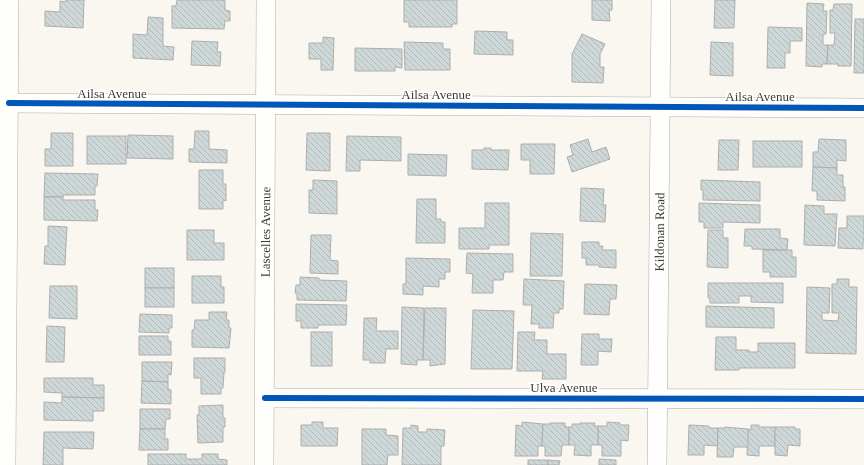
<svg xmlns="http://www.w3.org/2000/svg" width="864" height="465" viewBox="0 0 864 465" font-family="'Times New Roman',serif">
	<style>
		.building { fill: url(#building-back-hatch); stroke: #adaeac }
		.lines { fill: none; stroke-linecap: round; stroke-linejoin: round }
		.minor-casing { stroke: #aeaca6; stroke-width: 20 }
		.minor { stroke: #fefefd; stroke-width: 19 }
		.cycleway-casing { stroke: #fff; stroke-width: 8 }
		.cycleway { stroke: #0057b8; stroke-width: 6 }
		.labels { text-anchor: middle; dominant-baseline: central; stroke-width: 3.5; stroke-linejoin: round; paint-order: stroke }
		.street-label { font-size: 13px; fill: #3d3b35; stroke: #fff }
	</style>
	<defs>
		<pattern id="building-back-hatch" width="6" height="6" patternUnits="userSpaceOnUse"><rect width="6" height="6" fill="#cfd8d9"/><path d="M-1 5l2 2M0 0l6 6M5-1l2 2" fill="none" stroke="#b3babb"/></pattern>
	</defs>
	<rect width="100%" height="100%" fill="#faf7f0"/>
	<!-- building -->
	<g class="building">
		<path d="M66,0h18l-1,28 -38,-2v-15l15,1v-11l6,1z"/>
		<path d="M177,0h48v10l5,1v10h-5l-1,8 -52,-1v-22h4z"/>
		<path d="M404,0h53v24h-5v3h-43v-5h-5z"/>
		<path d="M592,0h20v10h-3l1,11 -18,-1z"/>
		<path d="M715,0h20l-1,28h-20z"/>
		<path d="M807,3l17,1 -1,7h4l-1,23h-3v11h5l-1,19h-5v3l-16,-1z"/>
		<path d="M834,4h18l-1,62h-13v-2h-11l1,-19h6l1,-12h-5v-23h3z"/>
		<path d="M148,17l15,1v28l11,1 -1,13 -40,-2v-24l14,1z"/>
		<path d="M855,19h9v54h-10z"/>
		<path d="M768,27l34,1v13h-12v12h-5v15h-18z"/>
		<path d="M475,31l32,1v8h6v15l-39,-1z"/>
		<path d="M582,34l23,10 -5,10v13h4l-1,16 -31,-1v-28z"/>
		<path d="M323,37l11,1 -1,32h-12v-11h-12v-16h14z"/>
		<path d="M192,41l26,1 -1,10h4l-1,14 -29,-1z"/>
		<path d="M404,42l39,1v6h7v21h-45z"/>
		<path d="M711,42l22,1v33l-23,-1z"/>
		<path d="M355,48l47,1v19l-7,-1v4h-40z"/>
		<path d="M195,131h14v18l18,1v13l-38,-1v-13h5z"/>
		<path d="M51,133h22v33h-28v-17h6z"/>
		<path d="M307,133h23v38l-24,-1z"/>
		<path d="M128,135l45,1v23l-46,-1z"/>
		<rect x="87" y="136" width="39" height="28"/>
		<path d="M347,136l54,1v24l-41,-1v11h-14z"/>
		<path d="M588,139l4,13 14,-5 4,12 -38,13 -5,-15 6,-2 -3,-10z"/>
		<path d="M819,139l27,1v21l-9,-1v8l-24,-1v-15h5z"/>
		<path d="M719,140h20l-1,30h-20z"/>
		<rect x="753" y="141" width="49" height="26"/>
		<path d="M521,144h34l-1,30h-24v-14h-9z"/>
		<path d="M484,148h7v2h18l-1,20 -36,-1v-19h11z"/>
		<path d="M408,154l39,1 -1,21 -38,-1z"/>
		<path d="M813,167l24,1v7h6v12h2v14l-28,-1v-9h-5z"/>
		<path d="M199,170h24v14h3v17l-3,-1v9h-24z"/>
		<path d="M45,173l53,1 -1,12h-2v9h-32v2h-19z"/>
		<path d="M313,180l24,1v33l-28,-1v-23h4z"/>
		<path d="M701,180l59,2v19l-57,-1v-10h-2z"/>
		<path d="M581,188l23,1 -1,16h3l-1,17 -25,-1z"/>
		<path d="M44,197h19v3h32v10h3l-1,11 -53,-1z"/>
		<path d="M417,199h19v20h5v3h4v21h-29z"/>
		<path d="M485,203h24v42h-20v4h-30v-21h26z"/>
		<path d="M699,203l61,2v18l-37,-1v6h-19v-6h-5z"/>
		<path d="M805,205l19,1v8h13l-2,32 -31,-1z"/>
		<path d="M847,216h17v26h-1v7l-25,-1 1,-20h8z"/>
		<path d="M48,226l19,1 -2,38 -21,-1 1,-18h3z"/>
		<path d="M745,229h35v9l8,1 -1,11 -35,-1v-3h-8z"/>
		<path d="M187,230h27v13h10v17h-37z"/>
		<path d="M708,230h15v8h5v30l-21,-1z"/>
		<path d="M531,233l32,1 -1,42h-32z"/>
		<path d="M311,235h20l-1,25 8,1v13l-28,-1z"/>
		<path d="M582,242h17v4h4l-1,4h14v18l-17,-1v-2h-13v-7h-4z"/>
		<path d="M763,250h29v7h4v20h-26v-5h-7z"/>
		<path d="M467,253l46,1v18h-9l-1,8h-10v13h-21l1,-19 -7,-1z"/>
		<path d="M406,258l44,1v13h-5v7h-6v8l-16,-1v9l-20,-1v-10h3z"/>
		<rect x="145" y="268" width="29" height="20"/>
		<path d="M192,276h29v11h3v16h-32z"/>
		<path d="M300,277l19,1v2l28,1 -1,20 -49,-1v-6l-2,-1 1,-8h4z"/>
		<path d="M524,279l40,2 -1,28h-4v4h-5l-1,15h-14v-4h-8l1,-19h-9z"/>
		<path d="M837,279h12v8h8l-1,67 -50,-1 1,-66 23,1 -1,25h-7v7l16,1 1,-8h-7v-29h5z"/>
		<path d="M708,283h75v20l-32,-1v-6h-12v7h-29v-4l-2,-1z"/>
		<path d="M585,284l32,1 -1,14h-6l-1,16 -25,-1z"/>
		<path d="M50,286h27v33l-28,-1z"/>
		<rect x="145" y="288" width="29" height="19"/>
		<path d="M296,304l51,1 -1,20h-28v3h-17v-7h-5z"/>
		<path d="M706,306l68,2v20l-68,-1z"/>
		<path d="M402,307l22,1 -1,52h-6v5l-16,-1z"/>
		<path d="M425,308h21l-1,56 -15,2v-6h-7z"/>
		<path d="M473,310l41,1 -2,58h-41z"/>
		<path d="M209,312h18l-1,8h3v8h2l-2,20 -37,-1v-17h2l1,-10h14z"/>
		<path d="M140,314l32,1v13h-3v5l-30,-1z"/>
		<path d="M364,318h13l-1,13h22v18h-12l-1,14h-15v-3h-7z"/>
		<path d="M47,326l18,1 -1,35h-18z"/>
		<rect x="311" y="332" width="21" height="34"/>
		<path d="M518,332h17l-1,8h13v14h19v25h-24l1,-8h-26z"/>
		<path d="M582,334h17v5h13l-1,13 -13,-1v14h-17z"/>
		<path d="M139,336h29v5h3v14h-32z"/>
		<path d="M716,337h20v13h13v2h9v-9h37v25h-56v2h-24z"/>
		<path d="M194,358h31v14h-1l-1,16h-2v6h-20v-16h-7z"/>
		<path d="M142,362h30l-1,13 -3,-1v8l-26,-1z"/>
		<path d="M44,378h49v7h11v13l-42,-1v-4l-18,-1z"/>
		<path d="M142,381l26,1v7l3,1v14l-30,-1z"/>
		<path d="M62,397l42,1v13h-11v10l-49,-1v-18l18,1z"/>
		<path d="M223,405v13h2v9h-2v15l-25,1 -1,-28h2v-9z"/>
		<path d="M140,409h30v10h-4l-1,10h-25z"/>
		<path d="M312,422h11v6h15l-1,18h-36v-21h11z"/>
		<path d="M522,422l21,2 -1,22h-4v10h-23l1,-31 6,1z"/>
		<path d="M607,422l13,1v2h9l-1,16 -7,-1v16h-19v-11h-4v-19h9z"/>
		<path d="M550,423h15v4h4v18h-7l-1,11h-16v-10h-3l1,-22h7z"/>
		<path d="M580,423h15l-1,3h4v19h-7v11l-17,-1 1,-10h-6v-18h3v-3h8z"/>
		<path d="M411,425l7,1v6h9v-3l18,1 -1,16h-3v19h-39l1,-37h8z"/>
		<path d="M689,425l20,1v2h9v18l-14,-1v10h-16z"/>
		<path d="M751,425h8v2h16v19h-16v10l-12,-1 1,-26 3,1z"/>
		<path d="M725,427l23,2v18h-14l-1,10h-16l1,-29h7z"/>
		<path d="M775,427h20v2h5v17l-12,-1 -1,11 -12,-1z"/>
		<path d="M140,429h25v10h3v11h-29z"/>
		<path d="M362,429h24v6l12,1v19h-10l-1,10h-25z"/>
		<path d="M44,432h50l-1,17 -30,-1v17h-20z"/>
		<path d="M148,454h38v5h16v-5h16v5l9,1v5h-79z"/>
		<path d="M599,459l17,1v5h-17z"/>
		<rect x="528" y="460" width="20" height="5"/>
		<path d="M548,460l12,1 -1,4h-11z"/>
	</g>
	<g class="lines">
		<defs>
			<g id="minor">
				<path d="M9,103l855,5"/>
				<path d="M265,398l599,1"/>
				<path d="M6,465l3,-465"/>
				<path id="s1" d="M264,465l2,-465"/>
				<path id="s2" d="M657,465l4,-465"/>
			</g>
		</defs>
		<!-- minor casing -->
		<use href="#minor" class="minor-casing"/>
		<!-- minor -->
		<use href="#minor" class="minor"/>
		<defs>
			<g id="cycleway">
				<path d="M9,103l855,5"/>
				<path d="M265,398l599,1"/>
			</g>
		</defs>
		<!-- cycleway casing -->
		<use href="#cycleway" class="cycleway-casing"/>
		<!-- cycleway -->
		<use href="#cycleway" class="cycleway"/>
	</g>
	<g class="labels">
		<!-- street labels -->
		<g class="street-label">
			<text x="112" y="93">Ailsa Avenue</text>
			<text x="436" y="94">Ailsa Avenue</text>
			<text x="760" y="96">Ailsa Avenue</text>
			<text stroke="none"><textPath href="#s2" startOffset="233">Kildonan Road</textPath></text>
			<text stroke="none"><textPath href="#s1" startOffset="233">Lascelles Avenue</textPath></text>
			<text x="564" y="387">Ulva Avenue</text>
		</g>
	</g>
</svg>
